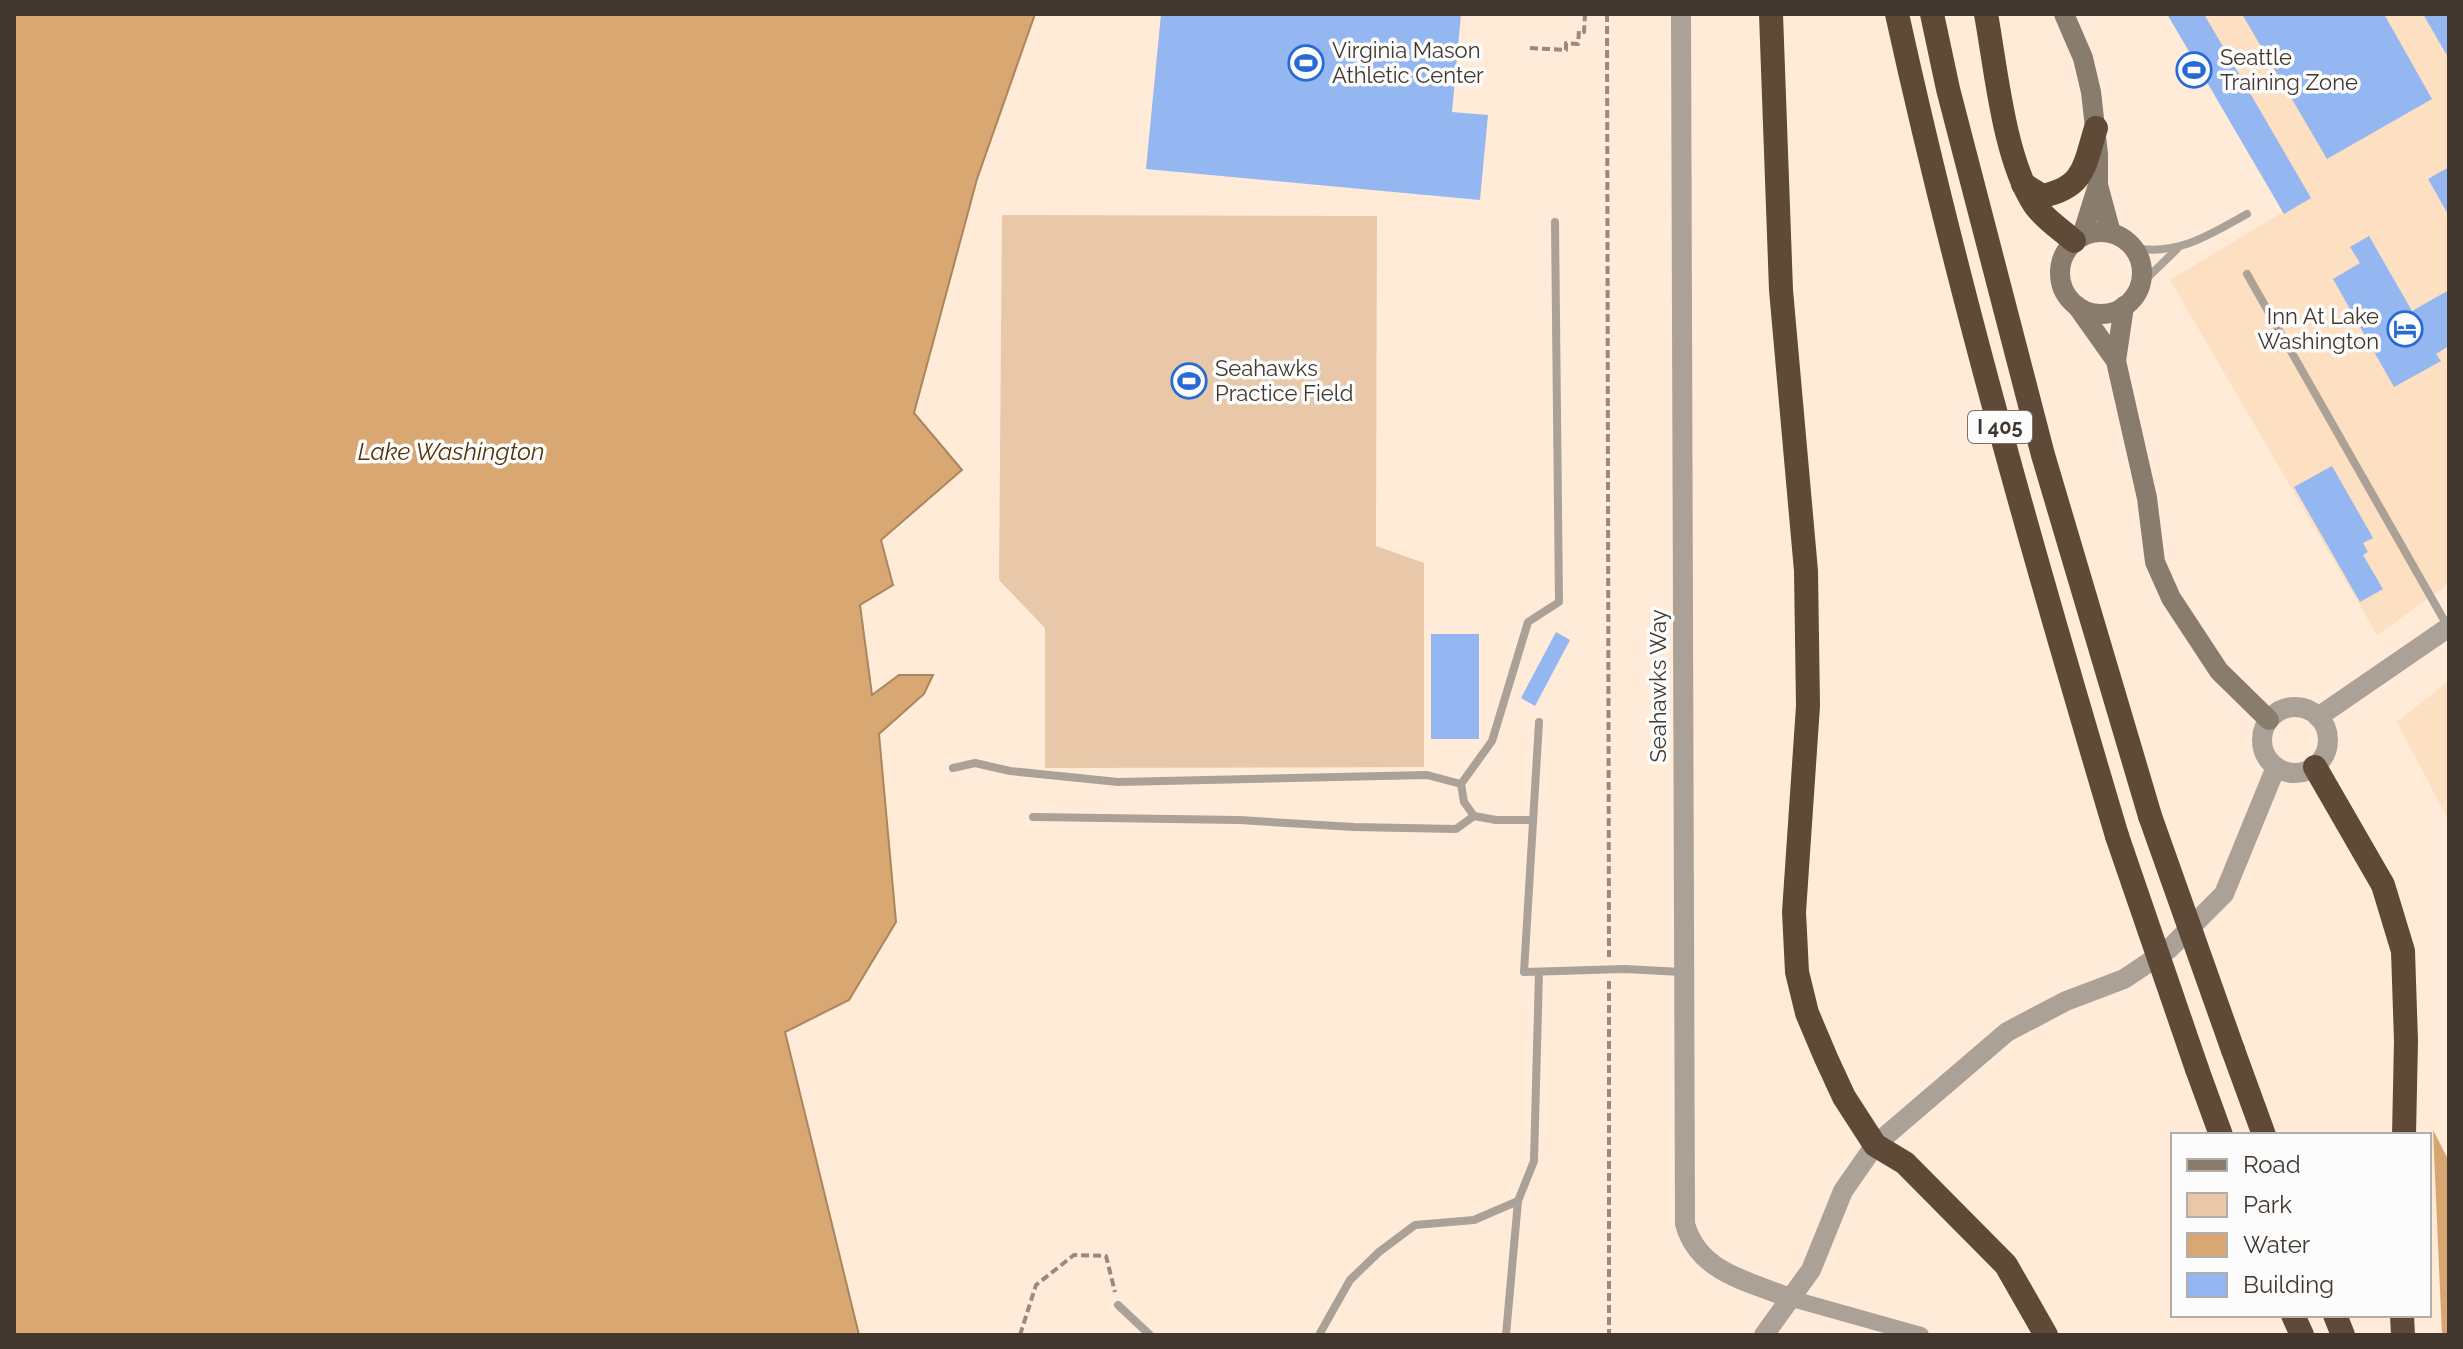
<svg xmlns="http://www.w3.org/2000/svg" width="2463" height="1349" viewBox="0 0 2463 1349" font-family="Raleway,sans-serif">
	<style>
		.built { fill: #fddfc1 }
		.green { fill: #e8c8a8 }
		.forest { fill: #d7a570 }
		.water { fill: #d9a772; stroke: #ab855e; stroke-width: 2 }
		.building { fill: #94b7f1 }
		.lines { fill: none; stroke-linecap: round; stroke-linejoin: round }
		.path { stroke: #998a7d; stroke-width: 4; stroke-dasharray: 8 4; stroke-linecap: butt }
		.service { stroke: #aba197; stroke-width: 8 }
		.minor { stroke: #aba197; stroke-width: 16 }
		.tertiary { stroke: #aba197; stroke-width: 20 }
		.secondary { stroke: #8a7c6d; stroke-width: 20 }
		.motorway { stroke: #5e4a36; stroke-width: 24 }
		.motorway-bridge { stroke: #5e4a36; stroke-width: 24 }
		.labels { text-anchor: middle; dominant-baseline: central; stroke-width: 7; stroke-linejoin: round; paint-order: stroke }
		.shield { fill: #fcfcfc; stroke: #79726c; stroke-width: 2 }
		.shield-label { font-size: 20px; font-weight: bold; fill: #41372e }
		.poi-label { font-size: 22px; fill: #41372e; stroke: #fcfcfc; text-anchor: start }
		.street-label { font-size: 22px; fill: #41372e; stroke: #fcfcfc }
		.water-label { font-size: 24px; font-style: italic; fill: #543307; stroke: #fcfcfc }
	</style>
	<rect width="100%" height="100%" fill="#ffebd8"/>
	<!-- built -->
	<g class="built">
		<path d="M2168,14h277l4,7v563l-72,51 -207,-355 113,-68z"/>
		<path d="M2449,681v140l-52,-99z"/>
	</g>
	<!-- green -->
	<path class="green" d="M1002,215l375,1 -1,330 48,17v204l-379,1v-140l-46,-48z"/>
	<!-- forest -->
	<path class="forest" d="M2433,1130l16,31v174h-7z"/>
	<!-- water -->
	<path class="water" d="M14,14h1021l-58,165 -63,234 48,57 -81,70 12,45 -33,20 12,90 27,-20h34l-9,19 -45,40 17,188 -47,78 -64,32 74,303h-845z"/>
	<!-- building -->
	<g class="building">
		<path d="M1161,14h300l-9,98 36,3 -8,85 -334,-31z"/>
		<path d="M2167,14h37l107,184 -27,16z"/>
		<path d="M2242,14h142l48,85 -105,60z"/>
		<path d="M2423,14h26v45z"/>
		<path d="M2449,167v49l-21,-37z"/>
		<path d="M2369,236l43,75 37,-21v56l-13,8 5,7 -47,26 -61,-108 27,-16 -10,-16z"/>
		<path d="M2332,466l41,72 -10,5 5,9 -5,3 20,34 -23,13 -66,-115z"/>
		<path d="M1556,632l14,8 -35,66 -14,-8z"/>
		<rect x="1431" y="634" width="48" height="105"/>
	</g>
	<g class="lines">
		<!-- path -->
		<g class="path">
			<path d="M1607,14l2,943"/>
			<path d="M1530,48l36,2v-7l12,1 1,-13 5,1 1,-18"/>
			<path d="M1609,981v354"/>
			<path d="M1020,1335l16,-50 38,-30 32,1 9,36"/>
		</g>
		<!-- service -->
		<g class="service">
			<path d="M2134,248c44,8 75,-13 113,-34"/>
			<path d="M2247,274l201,353"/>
			<path d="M2139,286l38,-37"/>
			<path d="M1539,722l-15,250 101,-3 57,3"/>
			<path d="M953,768l22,-5 35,8 108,11 309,-7 34,9"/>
			<path d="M1033,817l206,3 115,7 102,2 18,-13"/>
			<path d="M1533,820h-37l-22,-4 -10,-14 -3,-18 31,-43 36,-119 31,-20 -4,-380"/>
			<path d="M1118,1305l32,30"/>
			<path d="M1319,1335l31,-55 29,-28 36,-27 59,-5 44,-19 16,-40 5,-189"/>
			<path d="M1506,1335l12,-134"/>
		</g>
		<!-- minor -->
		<path class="minor" d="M1789,1298l132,37"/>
		<!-- tertiary -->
		<g class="tertiary">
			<path d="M1681,14l4,1210c14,49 62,56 104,74"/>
			<circle cx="2295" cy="740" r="33"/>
			<path d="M2318,717l131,-90"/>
			<path d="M1764,1335l47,-65 32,-79 32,-46 132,-113 59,-31 58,-22 45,-30 55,-55 52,-127"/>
		</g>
		<!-- secondary -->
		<g class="secondary">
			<path d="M2064,14l19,44 8,34 7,62v31l13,48"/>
			<circle cx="2101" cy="273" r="41"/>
			<path d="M2082,236l16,-51"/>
			<path d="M2077,306l39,55 31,137 8,64 16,36 48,73 50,49"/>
			<path d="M2116,361l8,-55"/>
		</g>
		<!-- motorway -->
		<g class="motorway">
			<path d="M1771,14l10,276 25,281 2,135 -14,206 3,60 10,41 19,45 18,39 31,48 30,18 101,102 40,70"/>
			<path d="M1897,14c61,277 139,550 220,822"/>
			<path d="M1932,14l16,75 95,366 107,361"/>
			<path d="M1986,14c10,55 18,144 48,190 9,14 28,26 40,37"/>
			<path d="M2023,184l19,12c43,-9 42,-30 54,-68"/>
			<path d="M2315,767l68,118 20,66 3,90 -2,94"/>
			<path d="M2233,1050l31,85"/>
			<path d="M2197,1069l24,66"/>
			<path d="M2293,1315l9,20"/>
			<path d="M2335,1315l8,20"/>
			<path d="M2402,1315l1,20"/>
		</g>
		<!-- motorway-bridge -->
		<g class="motorway-bridge">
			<path d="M2150,816l83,234"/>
			<path d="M2117,836l80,233"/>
		</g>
	</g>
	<!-- icons -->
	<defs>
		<symbol id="stadium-ring" viewBox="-11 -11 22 22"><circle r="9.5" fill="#fcfcfc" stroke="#276ad6" stroke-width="1.5"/><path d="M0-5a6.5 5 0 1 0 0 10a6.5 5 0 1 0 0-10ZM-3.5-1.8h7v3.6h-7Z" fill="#276ad6"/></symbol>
		<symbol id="hotel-ring" viewBox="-11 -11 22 22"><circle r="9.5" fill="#fcfcfc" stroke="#276ad6" stroke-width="1.5"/><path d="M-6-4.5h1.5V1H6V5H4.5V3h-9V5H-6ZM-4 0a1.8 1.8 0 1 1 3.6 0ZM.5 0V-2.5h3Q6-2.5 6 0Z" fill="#276ad6"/></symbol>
	</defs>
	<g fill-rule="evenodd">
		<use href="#stadium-ring" x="1286" y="43" width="40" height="40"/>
		<use href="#stadium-ring" x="2174" y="50" width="40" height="40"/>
		<use href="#hotel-ring" x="2385" y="309" width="40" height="40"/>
		<use href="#stadium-ring" x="1169" y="361" width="40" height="40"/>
	</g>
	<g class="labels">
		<!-- shield labels -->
		<rect class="shield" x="1968" y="411" width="64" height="32" rx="6"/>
		<g class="shield-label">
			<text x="2000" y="427">I 405</text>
		</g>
		<!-- poi labels -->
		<g class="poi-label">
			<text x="1332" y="50">Virginia Mason<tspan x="1332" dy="25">Athletic Center</tspan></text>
			<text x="2220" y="57">Seattle<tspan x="2220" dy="25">Training Zone</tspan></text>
			<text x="2379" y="316" text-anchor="end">Inn At Lake<tspan x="2379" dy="25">Washington</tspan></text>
			<text x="1215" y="368">Seahawks<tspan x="1215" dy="25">Practice Field</tspan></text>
		</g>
		<!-- street labels -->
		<g class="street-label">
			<text transform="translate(1658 686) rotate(-90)">Seahawks Way</text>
		</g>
		<!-- water labels -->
		<g class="water-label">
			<text x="451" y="451">Lake Washington</text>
		</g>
	</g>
	<!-- border -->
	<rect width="2463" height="1349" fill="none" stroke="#41372e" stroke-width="32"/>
	<!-- legend -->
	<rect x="2171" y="1133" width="260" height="184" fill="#fcfcfc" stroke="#b1adaa" stroke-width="2"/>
	<rect x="2187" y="1159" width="40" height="12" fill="#8a7c6d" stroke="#b1adaa" stroke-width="2"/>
	<text x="2243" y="1173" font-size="24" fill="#41372e">Road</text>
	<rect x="2187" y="1193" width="40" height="24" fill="#e8c8a8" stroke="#b1adaa" stroke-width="2"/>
	<text x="2243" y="1213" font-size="24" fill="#41372e">Park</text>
	<rect x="2187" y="1233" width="40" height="24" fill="#d9a772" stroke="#b1adaa" stroke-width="2"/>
	<text x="2243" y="1253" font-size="24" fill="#41372e">Water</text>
	<rect x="2187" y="1273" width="40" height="24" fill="#94b7f1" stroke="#b1adaa" stroke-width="2"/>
	<text x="2243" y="1293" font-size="24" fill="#41372e">Building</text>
</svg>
